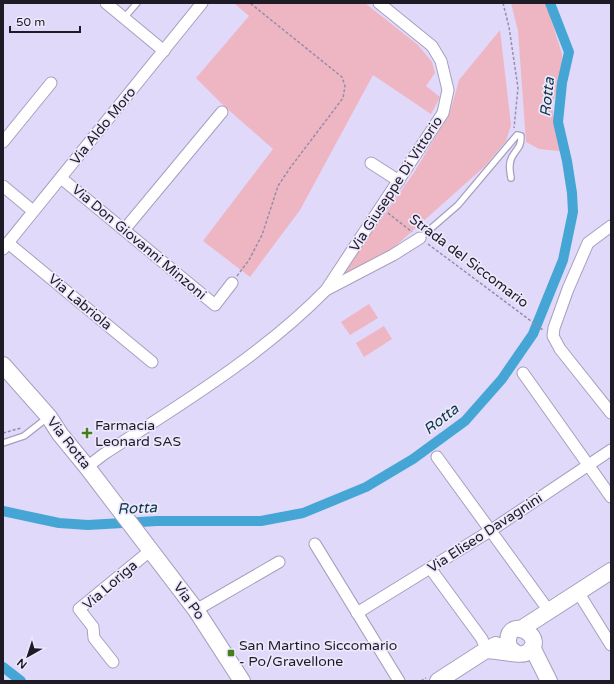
<svg xmlns="http://www.w3.org/2000/svg" width="614" height="684" viewBox="0 0 614 684" font-family="'Varela Round',sans-serif">
	<style>
		.green { fill: #eeb5c3 }
		.lines { fill: none; stroke-linecap: round; stroke-linejoin: round }
		.canal { stroke: #45a6d5; stroke-width: 10 }
		.lane-casing { stroke: #a79fbe; stroke-width: 8 }
		.street-casing { stroke: #a79fbe; stroke-width: 13 }
		.secondary-casing { stroke: #a79fbe; stroke-width: 18 }
		.path { stroke: #948ea7; stroke-width: 1.5; stroke-dasharray: 3 2; stroke-linecap: butt }
		.lane { stroke: #fff; stroke-width: 5.5 }
		.street { stroke: #fff; stroke-width: 11 }
		.secondary { stroke: #fff; stroke-width: 16 }
		.poi-dot { fill: #437f1a; stroke: #ede8fc; stroke-width: 1.5 }
		.labels { text-anchor: middle; dominant-baseline: central; stroke-width: 3.5; stroke-linejoin: round; paint-order: stroke }
		.street-label { font-size: 14px; fill: #1e1b27; stroke: #ede8fc }
		.poi-label { font-size: 14px; fill: #1e1b27; stroke: #ede8fc; text-anchor: start }
		.water-label { font-size: 15px; font-style: italic; fill: #0c374a; stroke: #ede8fc }
	</style>
	<rect width="100%" height="100%" fill="#e1d9fa"/>
	<!-- green -->
	<g class="green">
		<path d="M234,3h131l53,42 14,17 3,11 -9,13 14,11 -9,17 -58,-39 -73,135 -50,67 -47,-36 70,-92 -49,-43 -28,-28 53,-62z"/>
		<path d="M511,3h35l16,51 1,15 -11,37 8,45 -21,-2 -13,-7 -8,-111z"/>
		<path d="M500,30l11,95 -5,16 -22,26 -93,83 -49,25 73,-104 35,-59 9,-32z"/>
		<path d="M369,304l9,14 -28,17 -9,-13z"/>
		<path d="M384,326l8,13 -28,18 -8,-14z"/>
	</g>
	<g class="lines">
		<!-- canal -->
		<g class="canal">
			<path d="M3,511l56,12 29,2 69,-4h104l42,-8 63,-26 47,-28 52,-38 37,-42 31,-45 30,-74 10,-48 -1,-19 -5,-32 -9,-39 4,-39 7,-31 -19,-49"/>
			<path d="M3,667l18,14"/>
		</g>
		<defs>
			<g id="lane">
				<path d="M124,18l13,-15"/>
				<path d="M420,238l38,-33 59,-70 4,1c0,12 -4,12 -9,21 -4,7 -2,14 -1,21"/>
				<path d="M3,443l21,-7 23,-18"/>
			</g>
			<g id="street">
				<path d="M106,3l58,48"/>
				<path d="M3,142l48,-59"/>
				<path d="M371,163l28,18"/>
				<path d="M61,178l154,127 17,-22"/>
				<path d="M3,186l30,25"/>
				<path d="M611,226l-23,17 -20,46 -14,39 -1,8 7,13 51,64"/>
				<path d="M124,230l98,-118"/>
				<path d="M8,243l144,119"/>
				<path d="M3,249l199,-246"/>
				<path d="M328,289l65,-34 27,-17"/>
				<path d="M523,373l88,124"/>
				<path d="M437,457l112,154"/>
				<path d="M87,467l17,-13c77,-50 157,-98 222,-164l117,-177 5,-23 -7,-29 -9,-15 -53,-43"/>
				<path d="M315,544l84,137"/>
				<path d="M430,568l52,71 4,11"/>
				<path d="M578,592l33,53"/>
				<path d="M196,610l83,-48"/>
				<path d="M357,613l133,-82 121,-81"/>
				<path d="M113,662l-19,-24 -1,-11 -14,-18 72,-59"/>
			</g>
			<g id="secondary">
				<path d="M3,365l46,52 11,17 27,33 109,143 46,71"/>
				<path d="M521,629l90,-58"/>
				<path d="M532,647l17,34"/>
				<path d="M486,650c8,0 35,6 40,3 25,-13 -17,-40 -18,-12 0,6 3,9 8,12"/>
				<path d="M438,681l48,-31 10,-5"/>
			</g>
		</defs>
		<!-- lane casing -->
		<use href="#lane" class="lane-casing"/>
		<!-- street casing -->
		<use href="#street" class="street-casing"/>
		<!-- secondary casing -->
		<use href="#secondary" class="secondary-casing"/>
		<!-- path -->
		<g class="path">
			<path d="M503,3l6,24 9,61 -4,40"/>
			<path d="M388,213l24,19"/>
			<path d="M428,244l115,86"/>
			<path d="M237,276l12,-16 13,-25 16,-49 12,-18 53,-70 2,-12 -3,-9 -92,-74"/>
			<path d="M3,433l18,-5"/>
			<path d="M3,680l2,1"/>
			<path d="M421,681l5,-3"/>
		</g>
		<!-- lane -->
		<use href="#lane" class="lane"/>
		<!-- street -->
		<use href="#street" class="street"/>
		<!-- secondary -->
		<use href="#secondary" class="secondary"/>
	</g>
	<!-- markers -->
	<g class="poi-dot">
		<path d="M85 427h4v4h4v4h-4v4h-4v-4h-4v-4h4z"/>
		<rect x="227" y="649" width="8" height="8" rx="2"/>
	</g>
	<g class="labels">
		<!-- street labels -->
		<g class="street-label">
			<text transform="translate(103 126) rotate(-51)">Via Aldo Moro</text>
			<text transform="translate(396 184) rotate(-57)">Via Giuseppe Di Vittorio</text>
			<text transform="translate(139 242) rotate(40)">Via Don Giovanni Minzoni</text>
			<text transform="translate(469 261) rotate(37)">Strada del Siccomario</text>
			<text transform="translate(80 302) rotate(40)">Via Labriola</text>
			<text transform="translate(69 443) rotate(52)">Via Rotta</text>
			<text transform="translate(485 533) rotate(-33)">Via Eliseo Davagnini</text>
			<text transform="translate(110 585) rotate(-41)">Via Loriga</text>
			<text transform="translate(189 601) rotate(54)">Via Po</text>
		</g>
		<!-- poi labels -->
		<g class="poi-label">
			<text x="95" y="425">Farmacia<tspan x="95" dy="16">Leonard SAS</tspan></text>
			<text x="239" y="645">San Martino Siccomario<tspan x="239" dy="16">- Po/Gravellone</tspan></text>
		</g>
		<!-- water labels -->
		<g class="water-label">
			<text transform="translate(547 97) rotate(-84)">Rotta</text>
			<text transform="translate(441 419) rotate(-38)">Rotta</text>
			<text transform="translate(137 508) rotate(-3)">Rotta</text>
		</g>
	</g>
	<!-- border -->
	<rect width="614" height="684" fill="none" stroke="#1e1b27" stroke-width="8"/>
	<!-- north arrow -->
	<g transform="translate(28 656) rotate(219)" stroke="#ede8fc" stroke-width="3" paint-order="stroke">
	<path d="M0-3L7 15L0 10L-7 15Z" fill="#1e1b27"/>
	<text y="-6" font-size="11" font-weight="bold" text-anchor="middle" fill="#1e1b27">N</text>
	</g>
	<!-- scale -->
	<path d="M10 26v6h70v-6" fill="none" stroke="#1e1b27" stroke-width="2"/>
	<text x="16" y="26" font-size="12" fill="#1e1b27" stroke="#ede8fc" stroke-width="3" paint-order="stroke">50 m</text>
</svg>
